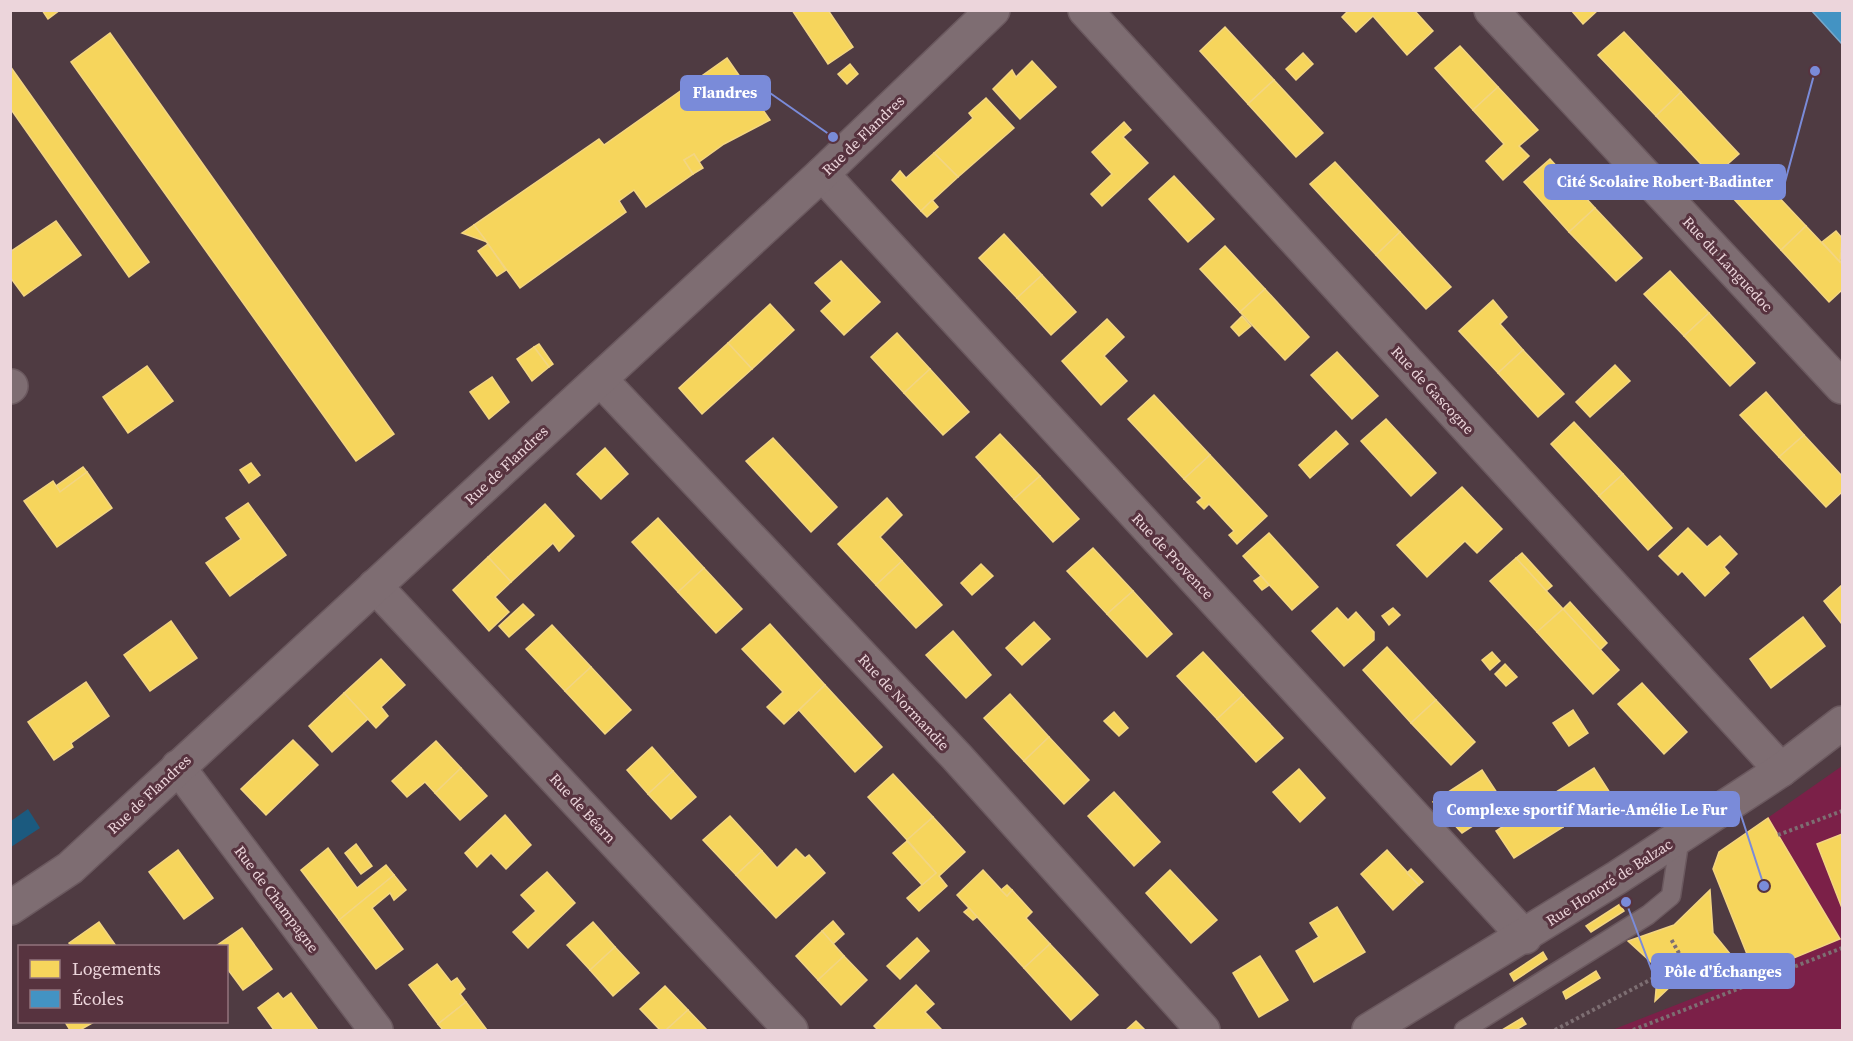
<svg xmlns="http://www.w3.org/2000/svg" width="1853" height="1041" viewBox="0 0 1853 1041" font-family="'Source Serif 4',serif">
	<style>
		.green { fill: #7b2048 }
		.water { fill: #1b5a7f }
		.homes { fill: #f6d55c; stroke: #f3d582; stroke-width: 1.5 }
		.schools { fill: #4393c3; stroke: #76a7ca; stroke-width: 1.5 }
		.lines { fill: none; stroke-linecap: round; stroke-linejoin: round }
		.service-casing { stroke: #6b595f; stroke-width: 21 }
		.minor-casing { stroke: #6b595f; stroke-width: 36 }
		.path { stroke: #7d6e72; stroke-width: 4; stroke-dasharray: 3 3; stroke-linecap: butt }
		.service { stroke: #7e6d72; stroke-width: 18 }
		.minor { stroke: #7e6d72; stroke-width: 33 }
		.labels { text-anchor: middle; dominant-baseline: central; stroke-width: 6; stroke-linejoin: round; paint-order: stroke }
		.street-label { font-size: 15px; fill: #ecd5db; stroke: #57333f }
		.leader { fill: none; stroke: #7a8bd9; stroke-width: 2 }
		.callout-dot { fill: #7a8bd9; stroke: #57333f; stroke-width: 2 }
		.callout { fill: #7a8bd9; stroke: #7a8bd9; stroke-width: 2 }
		.callout-label { font-size: 16px; text-anchor: middle; font-weight: bold; fill: #fff }
	</style>
	<rect width="100%" height="100%" fill="#4f3b42"/>
	<!-- green -->
	<path class="green" d="M1842,766v264h-230l143,-56 -42,-105 6,-17z"/>
	<!-- water -->
	<path class="water" d="M28,809l12,19 -29,19v-26z"/>
	<!-- homes -->
	<g class="homes">
		<path d="M42,10h18l-12,9z"/>
		<path d="M792,10h36l25,37 -25,17z"/>
		<path d="M1349,10h65l19,21 -26,24 -34,-39 -17,16 -14,-15z"/>
		<path d="M1571,10h27l-15,14z"/>
		<path d="M1225,27l49,53 -26,24 -48,-53z"/>
		<path d="M1624,32l57,60 -25,24 -58,-61z"/>
		<path d="M110,33l284,401 -38,27 -285,-399z"/>
		<path d="M1460,46l38,41 -25,23 -38,-42z"/>
		<path d="M1303,53l10,11 -17,16 -10,-11z"/>
		<path d="M727,58l43,62 -46,24 -25,18 -5,-8 -10,6 9,14 -47,33 -12,-17 -15,11 7,11 -106,76 -46,-63 125,-86 5,6z"/>
		<path d="M1032,61l24,26 -36,32 -27,-30 19,-19 4,7z"/>
		<path d="M850,64l8,10 -11,10 -9,-10z"/>
		<path d="M10,66l139,196 -20,15 -119,-169z"/>
		<path d="M1274,80l49,53 -27,24 -48,-53z"/>
		<path d="M1498,87l40,43 -19,16 10,10 -26,24 -17,-19 18,-17 -31,-34z"/>
		<path d="M1681,92l58,62 -26,23 -57,-61z"/>
		<path d="M986,98l28,30 -56,49 -24,-24 39,-35 -4,-5z"/>
		<path d="M1124,122l7,8 -8,7 25,26 -46,43 -11,-12 21,-20 -20,-22z"/>
		<path d="M934,153l24,24 -37,34 -29,-31 8,-9 6,7z"/>
		<path d="M694,154l9,14 -10,6 -9,-14z"/>
		<path d="M1550,159l45,49 -26,24 -45,-50z"/>
		<path d="M1335,162l65,70 -24,23 -66,-71z"/>
		<path d="M1757,174l49,52 -25,24 -49,-53z"/>
		<path d="M1174,176l40,43 -26,23 -39,-43z"/>
		<path d="M932,200l6,7 -11,10 -6,-6z"/>
		<path d="M1595,208l47,50 -26,23 -47,-49z"/>
		<path d="M56,221l25,34 -57,41 -14,-19v-25z"/>
		<path d="M474,225l13,17 -25,-9z"/>
		<path d="M1806,226l34,36 2,-2v30l-13,12 -48,-52z"/>
		<path d="M1836,231l6,7 -2,24 -18,-20z"/>
		<path d="M1400,232l51,55 -25,22 -50,-54z"/>
		<path d="M1004,234l38,41 -25,23 -38,-40z"/>
		<path d="M488,244l18,26 -9,6 -19,-25z"/>
		<path d="M1225,246l40,43 -25,23 -40,-43z"/>
		<path d="M841,261l39,41 -36,33 -23,-24 11,-10 -17,-18z"/>
		<path d="M1670,271l39,42 -25,23 -40,-42z"/>
		<path d="M1042,275l34,37 -25,23 -34,-37z"/>
		<path d="M1265,289l44,48 -24,23 -45,-48z"/>
		<path d="M1493,300l14,17 -7,7 23,26 -25,23 -39,-42z"/>
		<path d="M770,304l24,26 -42,39 -24,-26z"/>
		<path d="M1709,313l46,50 -25,23 -46,-50z"/>
		<path d="M1242,316l9,10 -12,10 -8,-9z"/>
		<path d="M1107,319l17,18 -20,19 23,25 -26,24 -39,-44z"/>
		<path d="M897,333l33,36 -26,24 -33,-36z"/>
		<path d="M728,343l24,26 -50,45 -23,-26z"/>
		<path d="M539,344l14,20 -4,3 -15,-20z"/>
		<path d="M534,347l15,20 -17,14 -15,-22z"/>
		<path d="M1523,350l41,44 -26,23 -40,-44z"/>
		<path d="M1337,352l41,44 -26,23 -41,-44z"/>
		<path d="M1615,365l15,16 -40,36 -14,-15z"/>
		<path d="M147,366l26,35 -45,32 -25,-36z"/>
		<path d="M930,369l39,43 -26,23 -39,-42z"/>
		<path d="M492,377l17,25 -20,17 -19,-27z"/>
		<path d="M1766,392l38,43 -25,22 -39,-42z"/>
		<path d="M1154,395l56,60 -26,24 -56,-60z"/>
		<path d="M1386,419l50,54 -25,23 -50,-55z"/>
		<path d="M1574,422l49,52 -24,22 -48,-52z"/>
		<path d="M1336,431l12,13 -38,34 -11,-13z"/>
		<path d="M1000,434l40,42 -26,23 -38,-42z"/>
		<path d="M1804,435l38,41v16l-16,15 -47,-50z"/>
		<path d="M773,438l64,69 -26,25 -65,-71z"/>
		<path d="M605,448l23,26 -27,25 -24,-25z"/>
		<path d="M1210,455l57,61 -30,28 -8,-9 5,-4 -25,-27 -5,5 -7,-7 5,-4 -18,-19z"/>
		<path d="M251,463l9,12 -11,8 -9,-13z"/>
		<path d="M83,467l4,5 -27,20 -4,-6z"/>
		<path d="M87,472l25,36 -55,39 -33,-46 29,-20 7,11z"/>
		<path d="M1623,474l49,54 -24,22 -49,-54z"/>
		<path d="M1040,476l39,43 -26,23 -39,-43z"/>
		<path d="M1462,487l40,42 -25,24 -12,-12 -38,36 -30,-32z"/>
		<path d="M887,498l15,17 -22,22 22,24 -26,24 -38,-41z"/>
		<path d="M248,503l38,52 -56,41 -24,-33 35,-24 -15,-21z"/>
		<path d="M545,504l29,32 -15,15 -6,-8 -42,39 -23,-25z"/>
		<path d="M658,518l46,50 -26,24 -46,-50z"/>
		<path d="M1688,528l19,19 13,-11 17,18 -13,13 5,6 -24,23 -23,-25 -4,4 -19,-19z"/>
		<path d="M1269,533l49,54 -26,23 -49,-54z"/>
		<path d="M1093,548l40,43 -26,23 -40,-43z"/>
		<path d="M1522,553l30,33 -6,5 -30,-33z"/>
		<path d="M488,557l23,25 -16,15 14,15 -20,19 -36,-41z"/>
		<path d="M1516,558l47,51 -26,23 -47,-51z"/>
		<path d="M902,561l40,44 -26,23 -40,-43z"/>
		<path d="M981,564l12,12 -21,19 -11,-12z"/>
		<path d="M704,568l38,41 -26,24 -38,-41z"/>
		<path d="M1261,576l8,9 -7,5 -8,-9z"/>
		<path d="M1842,585v39l-18,-23z"/>
		<path d="M1133,591l39,43 -25,23 -40,-43z"/>
		<path d="M1570,602l37,41 -7,7 -37,-41z"/>
		<path d="M523,604l11,11 -25,22 -10,-11z"/>
		<path d="M1337,608l11,12 8,-8 18,20v8l-30,26 -32,-35z"/>
		<path d="M1393,608l7,7 -11,10 -7,-9z"/>
		<path d="M1563,609l56,61 -26,24 -56,-62z"/>
		<path d="M1803,617l22,29 -54,42 -21,-29z"/>
		<path d="M171,621l26,37 -47,33 -26,-36z"/>
		<path d="M1034,622l16,17 -28,26 -16,-17z"/>
		<path d="M770,624l55,61 -41,39 -17,-17 16,-15 -41,-43z"/>
		<path d="M552,625l39,42 -26,24 -39,-42z"/>
		<path d="M953,631l38,44 -25,23 -40,-43z"/>
		<path d="M1387,647l49,53 -25,23 -48,-53z"/>
		<path d="M1203,652l40,43 -26,24 -40,-43z"/>
		<path d="M1492,652l8,9 -10,9 -8,-10z"/>
		<path d="M381,659l24,26 -24,22 7,9 -12,12 -32,-35z"/>
		<path d="M1505,664l12,13 -11,9 -11,-12z"/>
		<path d="M591,667l40,43 -26,24 -40,-43z"/>
		<path d="M86,682l23,34 -38,27 2,4 -19,13 -26,-38z"/>
		<path d="M1642,683l45,49 -23,22 -46,-50z"/>
		<path d="M825,685l57,62 -27,25 -56,-62z"/>
		<path d="M344,693l24,26 -36,33 -23,-26z"/>
		<path d="M1010,694l39,43 -25,24 -40,-43z"/>
		<path d="M1243,695l40,43 -27,24 -39,-43z"/>
		<path d="M1436,700l39,42 -24,23 -40,-42z"/>
		<path d="M1573,710l15,23 -19,13 -16,-23z"/>
		<path d="M1114,712l14,16 -9,8 -15,-15z"/>
		<path d="M1049,737l40,43 -25,24 -40,-43z"/>
		<path d="M293,740l25,25 -52,50 -25,-26z"/>
		<path d="M436,741l25,27 -26,25 -10,-11 -18,15 -15,-16z"/>
		<path d="M652,747l21,24 -25,23 -21,-24z"/>
		<path d="M461,768l26,28 -27,24 -25,-27z"/>
		<path d="M1594,768l18,28 -49,31 -18,-28z"/>
		<path d="M1299,769l26,29 -25,24 -27,-30z"/>
		<path d="M1482,770l23,35 -43,28 -29,-31z"/>
		<path d="M673,771l23,26 -25,22 -23,-25z"/>
		<path d="M893,774l40,43 -26,23 -39,-43z"/>
		<path d="M1114,792l46,50 -26,24 -46,-50z"/>
		<path d="M1545,799l18,28 -49,31 -18,-27z"/>
		<path d="M505,815l26,30 -25,24 -15,-16 -14,14 -12,-14z"/>
		<path d="M730,816l32,35 -26,24 -33,-35z"/>
		<path d="M933,817l32,35 -26,24 8,10 -28,25 -12,-13 29,-25 -29,-33z"/>
		<path d="M1768,818l72,121 -85,35 -42,-105 6,-17z"/>
		<path d="M1842,834v74l-25,-64z"/>
		<path d="M907,841l29,32 -14,12 -29,-32z"/>
		<path d="M356,844l16,22 -11,8 -16,-21z"/>
		<path d="M328,848l29,40 29,-23 8,10 -55,45 -38,-50z"/>
		<path d="M796,849l9,9 4,-3 16,18 -49,45 -40,-43 26,-24 15,17z"/>
		<path d="M178,850l35,48 -29,21 -35,-47z"/>
		<path d="M1387,850l32,35 -26,25 -32,-36z"/>
		<path d="M1411,869l12,13 -4,3 -12,-12z"/>
		<path d="M983,870l24,26 5,-6 20,22 -6,6 24,26 -26,24 -67,-73z"/>
		<path d="M1170,870l47,50 -26,23 -45,-50z"/>
		<path d="M547,872l28,31 -47,45 -15,-16 23,-21 -15,-16z"/>
		<path d="M394,875l12,15 -12,10 -4,-7 -18,15 31,41 -27,20 -37,-49z"/>
		<path d="M1007,885l5,5 -5,6 -6,-6z"/>
		<path d="M1710,890l3,43 27,33h-23l-24,6 -20,12 -18,17 2,-22 -5,-16 -24,-22 46,-16z"/>
		<path d="M1620,904l4,7 -33,21 -5,-6z"/>
		<path d="M1337,907l28,45 -51,30 -18,-31 23,-14 -9,-14z"/>
		<path d="M969,908l8,9 -4,3 -9,-8z"/>
		<path d="M833,921l11,13 -11,10 -11,-13z"/>
		<path d="M99,922l17,24h-44l-3,-3z"/>
		<path d="M593,922l22,25 -25,23 -23,-25z"/>
		<path d="M242,928l30,41 -29,21 -17,-23v-21h-10z"/>
		<path d="M822,931l22,25 -26,24 -22,-24z"/>
		<path d="M917,938l12,13 -29,28 -13,-13z"/>
		<path d="M1050,944l48,51 -27,25 -47,-52z"/>
		<path d="M615,947l24,26 -26,23 -23,-26z"/>
		<path d="M1543,952l4,7 -33,22 -4,-7z"/>
		<path d="M844,956l23,24 -26,25 -23,-25z"/>
		<path d="M1260,956l28,44 -29,17 -26,-44z"/>
		<path d="M437,964l14,18 6,-4 8,11 -5,5 6,8 -28,22 -29,-39z"/>
		<path d="M1596,971l4,7 -34,21 -3,-7z"/>
		<path d="M916,985l18,19 -9,8 16,17 -63,1 -4,-4z"/>
		<path d="M665,986l23,24 -22,20h-6l-20,-21z"/>
		<path d="M278,993l5,6 8,-6 27,37h-44l-16,-22z"/>
		<path d="M466,1002l21,28h-44l-5,-6z"/>
		<path d="M688,1010l19,20h-41z"/>
		<path d="M1522,1018l4,6 -10,6h-14z"/>
		<path d="M1136,1021l9,9h-19z"/>
		<path d="M65,1022h29l-14,8h-10z"/>
	</g>
	<!-- schools -->
	<path class="schools" d="M1811,10h31v34z"/>
	<g class="lines">
		<defs>
			<path id="service" d="M1464,1030l184,-115 23,-19 9,-59"/>
			<g id="minor">
				<path d="M1085,10l696,760"/>
				<path d="M1491,10l351,377"/>
				<path d="M822,174l703,763"/>
				<path d="M600,379l356,377 247,274"/>
				<path d="M10,387l1,-1"/>
				<path d="M375,586l416,444"/>
				<path d="M178,767l198,263"/>
				<path d="M10,908l60,-40 752,-694 171,-164"/>
				<path d="M1369,1030l249,-153 163,-107 61,-47"/>
			</g>
		</defs>
		<!-- service casing -->
		<use href="#service" class="service-casing"/>
		<!-- minor casing -->
		<use href="#minor" class="minor-casing"/>
		<!-- path -->
		<g class="path">
			<path d="M1778,835l64,-24"/>
			<path d="M1555,1030l129,-68 -13,-23"/>
			<path d="M1633,1030l209,-82"/>
		</g>
		<!-- service -->
		<use href="#service" class="service"/>
		<!-- minor -->
		<use href="#minor" class="minor"/>
	</g>
	<g class="labels">
		<!-- street labels -->
		<g class="street-label">
			<text transform="translate(863 135) rotate(-44)">Rue de Flandres</text>
			<text transform="translate(1728 264) rotate(47)">Rue du Languedoc</text>
			<text transform="translate(1433 390) rotate(47)">Rue de Gascogne</text>
			<text transform="translate(506 465) rotate(-43)">Rue de Flandres</text>
			<text transform="translate(1173 556) rotate(47)">Rue de Provence</text>
			<text transform="translate(904 702) rotate(47)">Rue de Normandie</text>
			<text transform="translate(149 794) rotate(-43)">Rue de Flandres</text>
			<text transform="translate(583 808) rotate(47)">Rue de Béarn</text>
			<text transform="translate(1609 882) rotate(-33)">Rue Honoré de Balzac</text>
			<text transform="translate(277 899) rotate(53)">Rue de Champagne</text>
		</g>
	</g>
	<!-- callouts -->
	<path class="leader" d="M833 137L770 93M1815 71L1785 182M1764 886L1739 809M1626 902L1652 971"/>
	<g class="callout-dot">
		<circle cx="833" cy="137" r="6"/>
		<circle cx="1815" cy="71" r="6"/>
		<circle cx="1764" cy="886" r="6"/>
		<circle cx="1626" cy="902" r="6"/>
	</g>
	<g class="callout">
		<rect x="681" y="76" width="89" height="34" rx="6"/>
		<rect x="1545" y="165" width="240" height="34" rx="6"/>
		<rect x="1434" y="792" width="305" height="34" rx="6"/>
		<rect x="1652" y="954" width="142" height="34" rx="6"/>
	</g>
	<g class="callout-label">
		<text x="725" y="98">Flandres</text>
		<text x="1665" y="187">Cité Scolaire Robert-Badinter</text>
		<text x="1587" y="815">Complexe sportif Marie-Amélie Le Fur</text>
		<text x="1723" y="977">Pôle d'Échanges</text>
	</g>
	<!-- border -->
	<rect width="1853" height="1041" fill="none" stroke="#ecd5db" stroke-width="24"/>
	<!-- legend -->
	<rect x="18" y="945" width="210" height="78" fill="#57333f" stroke="#93747d" stroke-width="1.5"/>
	<rect x="30" y="960" width="30" height="18" fill="#f6d55c" stroke="#93747d" stroke-width="1.5"/>
	<text x="72" y="975" font-size="18" fill="#ecd5db">Logements</text>
	<rect x="30" y="990" width="30" height="18" fill="#4393c3" stroke="#93747d" stroke-width="1.5"/>
	<text x="72" y="1005" font-size="18" fill="#ecd5db">Écoles</text>
</svg>
